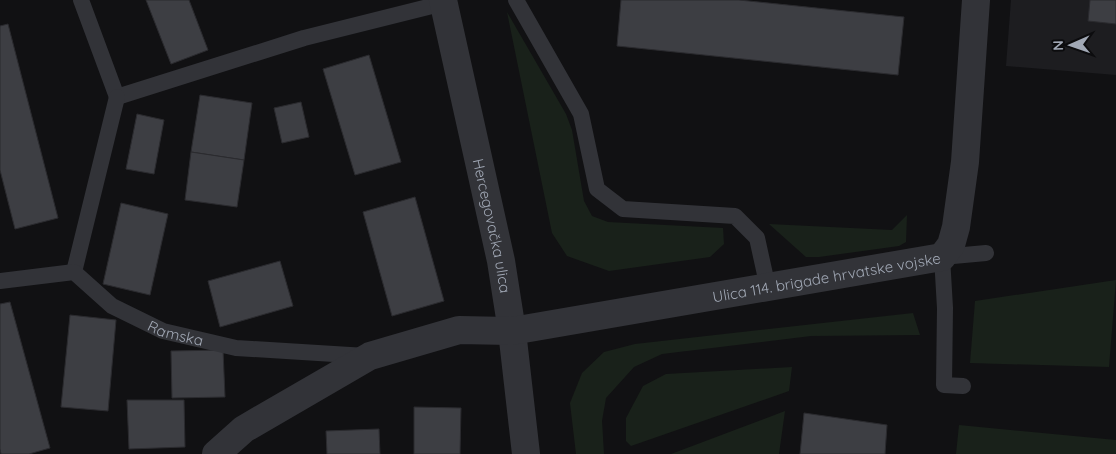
<svg xmlns="http://www.w3.org/2000/svg" width="1116" height="454" viewBox="0 0 1116 454" font-family="Quicksand,sans-serif">
	<style>
		.built { fill: #1d1d20 }
		.green { fill: #19211a }
		.building { fill: #3d3e43; stroke: #2b2b2f }
		.lines { fill: none; stroke-linecap: round; stroke-linejoin: round }
		.service { stroke: #323338; stroke-width: 16 }
		.minor { stroke: #323338; stroke-width: 28 }
		.labels { text-anchor: middle; dominant-baseline: central; stroke-width: 4; stroke-linejoin: round; paint-order: stroke }
		.street-label { font-size: 15px; fill: #a1a8b5; stroke: #0c0c0e }
	</style>
	<rect width="100%" height="100%" fill="#111113"/>
	<!-- built -->
	<path class="built" d="M1011,0h105v75l-110,-9z"/>
	<!-- green -->
	<g class="green">
		<path d="M507,12l59,102 6,16 12,71 8,15 16,6 115,6 1,16 -14,13 -101,14 -42,-15 -15,-23z"/>
		<path d="M907,215l-1,27 -7,4 -80,11h-13l-37,-33 123,6z"/>
		<path d="M1116,280l-7,87 -139,-4 5,-62z"/>
		<path d="M913,313l7,22 -109,1 -149,18 -28,13 -28,31 -4,23 2,33h-28l-6,-51 12,-30 22,-21 31,-8z"/>
		<path d="M792,367l-3,24 -158,55 -5,-5v-23l17,-32 23,-12z"/>
		<path d="M785,411l-6,43h-108z"/>
		<path d="M959,425l157,15v14h-160z"/>
	</g>
	<!-- building -->
	<g class="building">
		<path d="M146,0h43l19,50 -37,14z"/>
		<path d="M621,0h118l165,17 -6,58 -281,-29z"/>
		<path d="M1090,0h26v24l-28,-3z"/>
		<path d="M8,24l50,194 -43,11 -15,-59v-144z"/>
		<path d="M369,55l32,107 -46,13 -32,-106z"/>
		<path d="M200,95l52,8 -8,57 -53,-8z"/>
		<path d="M301,102l8,35 -27,6 -8,-35z"/>
		<path d="M137,114l27,6 -10,54 -28,-5z"/>
		<path d="M191,152l53,8 -7,47 -52,-7z"/>
		<path d="M415,197l29,104 -52,15 -29,-104z"/>
		<path d="M121,203l47,11 -18,81 -47,-11z"/>
		<path d="M280,261l13,45 -73,21 -12,-46z"/>
		<path d="M10,302l40,146 -21,6h-28l-1,-5v-145z"/>
		<path d="M70,315l46,5 -8,91 -47,-4z"/>
		<path d="M223,350l2,47 -53,1 -1,-47z"/>
		<path d="M127,400h57l1,47 -56,2z"/>
		<path d="M414,407l47,1 -1,46h-46z"/>
		<path d="M804,413l83,12 -2,29h-85z"/>
		<path d="M379,429l1,25h-53l-1,-23z"/>
	</g>
	<g class="lines">
		<!-- service -->
		<g class="service">
			<path d="M81,0l36,97 187,-59 140,-35"/>
			<path d="M516,0l65,114 16,75 26,20 112,7 22,22 11,50"/>
			<path d="M74,272l43,-175"/>
			<path id="s1" d="M0,281l74,-9 38,34 51,25 73,17 130,8"/>
			<path d="M963,386l-19,-1 1,-77 -3,-51 44,-4"/>
		</g>
		<!-- minor -->
		<g class="minor">
			<path id="s2" d="M443,0l58,261 11,70 14,123"/>
			<path id="s3" d="M216,454l28,-25 126,-73 89,-26 53,1 430,-74 9,-12 5,-18 9,-65 11,-162"/>
		</g>
	</g>
	<g class="labels">
		<!-- street labels -->
		<g class="street-label">
			<text stroke="none"><textPath href="#s2" startOffset="231">Hercegovačka ulica</textPath></text>
			<text stroke="none"><textPath href="#s3" startOffset="648">Ulica 114. brigade hrvatske vojske</textPath></text>
			<text stroke="none"><textPath href="#s1" startOffset="195">Ramska</textPath></text>
		</g>
	</g>
	<!-- north arrow -->
	<g transform="translate(1071 45) rotate(268)" stroke="#0c0c0e" stroke-width="4" paint-order="stroke">
	<path d="M0-4L9 19L0 12L-9 19Z" fill="#a1a8b5"/>
	<text y="-8" font-size="14" font-weight="bold" text-anchor="middle" fill="#a1a8b5">N</text>
	</g>
</svg>
